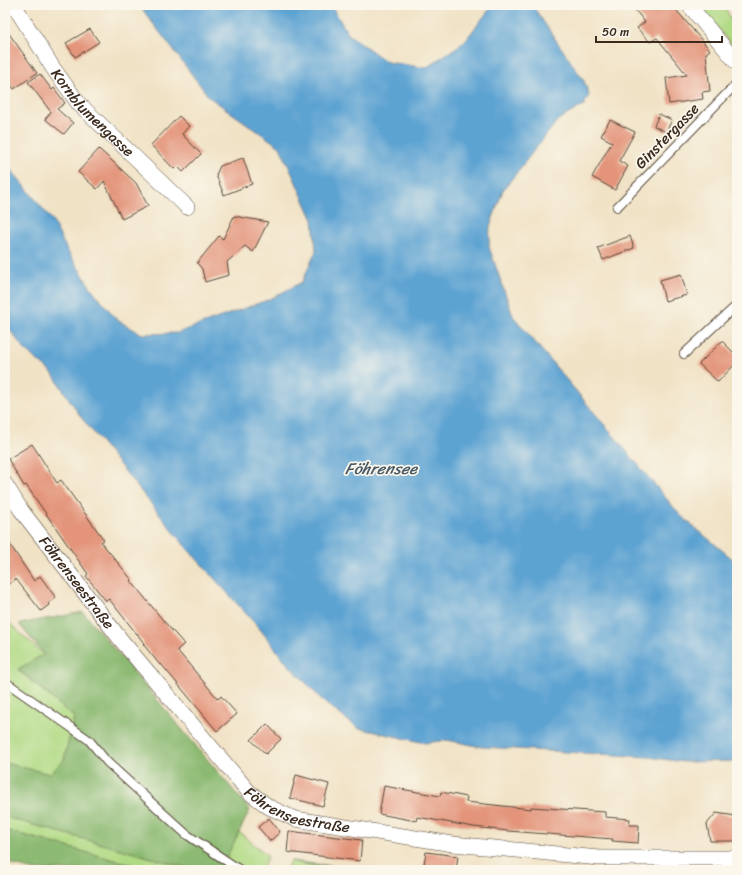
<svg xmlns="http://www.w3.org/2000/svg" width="742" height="875" viewBox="0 0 742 875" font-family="Sriracha,sans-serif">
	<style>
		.green { fill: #b1da84; stroke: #768251 }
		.forest { fill: #8cba72; stroke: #647248 }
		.water { fill: #5da3d2; stroke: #4c6678 }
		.building { fill: #e3947a }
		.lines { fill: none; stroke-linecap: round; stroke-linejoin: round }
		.service-casing { stroke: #564637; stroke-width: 10 }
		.minor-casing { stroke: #564637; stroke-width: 16 }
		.service { stroke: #fff; stroke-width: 8 }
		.minor { stroke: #fff; stroke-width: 15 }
		.labels { text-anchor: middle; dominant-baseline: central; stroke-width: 3.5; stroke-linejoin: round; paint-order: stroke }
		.street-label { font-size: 15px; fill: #3b2a1e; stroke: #fbf7ec }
		.water-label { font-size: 16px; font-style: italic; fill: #495a66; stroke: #fbf7ec }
	</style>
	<rect width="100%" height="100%" fill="#fbf7ec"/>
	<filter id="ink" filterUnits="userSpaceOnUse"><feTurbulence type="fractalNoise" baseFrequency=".025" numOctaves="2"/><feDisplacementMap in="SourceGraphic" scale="8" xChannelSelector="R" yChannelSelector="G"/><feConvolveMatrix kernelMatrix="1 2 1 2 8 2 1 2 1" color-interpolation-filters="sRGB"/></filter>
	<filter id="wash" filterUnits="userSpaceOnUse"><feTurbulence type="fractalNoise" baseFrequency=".012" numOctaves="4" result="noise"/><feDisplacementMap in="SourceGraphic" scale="16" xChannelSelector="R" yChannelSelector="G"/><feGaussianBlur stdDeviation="0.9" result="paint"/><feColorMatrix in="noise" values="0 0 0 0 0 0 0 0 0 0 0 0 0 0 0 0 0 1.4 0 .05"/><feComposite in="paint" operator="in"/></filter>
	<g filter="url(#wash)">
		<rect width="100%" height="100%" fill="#f0e2c5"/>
		<!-- green -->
		<g class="green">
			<path d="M699,5h25l13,28v19z"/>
			<path d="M5,619l39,36 -26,15 56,47 -10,43 -14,14 -45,-11z"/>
			<path d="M5,817l190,53h-44l-146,-40z"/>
			<path d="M239,832l29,24 -6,13 2,1h-44z"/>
			<path d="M291,861l45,9h-51z"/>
		</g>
		<!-- forest -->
		<g class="forest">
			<path d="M83,612l167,198 -30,60h-25l-190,-53v-54l45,11 14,-14 10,-43 -56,-48 26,-15 -25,-30z"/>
			<path d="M5,830l146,40h-118l-28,-8z"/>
			<path d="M291,861l74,9h-29z"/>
		</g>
		<!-- water -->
		<path class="water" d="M139,5h192l17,29 39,28 39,6 38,-26 29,-37h39l52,76 5,14 -5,10 -26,15 -55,70 -13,36 -1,21 24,69 168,200 54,45 2,1v199l-53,1 -36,-5 -166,-10 -35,-7 -22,3 -67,-15 -32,-24 -40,-42 -27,-34 -74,-82 -104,-129 -29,-44 -28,-24 -19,-26v-161l47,58 15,30 24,38 26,32 25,14 35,-1 93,-34 32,-17 14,-31 -3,-31 -33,-73 -71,-50z"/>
		<g id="blocks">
			<!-- building -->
			<g class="building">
				<path d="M631,5h41l38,45 -4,3 4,38 -8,1 1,7 -34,5 -3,-26 21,-3 -30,-37 -7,4 -13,-14 8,-6z"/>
				<path d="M5,28l32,45 -23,16 -9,-12z"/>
				<path d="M90,29l9,13 -24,15 -9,-14z"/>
				<path d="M40,74l12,16 2,-2 11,15 -8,6 16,14 -9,11 -19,-15 6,-7 -23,-30z"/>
				<path d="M659,114l13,6 -6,12 -12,-6z"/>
				<path d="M179,116l10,10 -7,8 19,20 -18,18 -6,-6 -3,3 -23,-24z"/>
				<path d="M610,120l25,12 -16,29 9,5 -13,24 -23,-13 20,-35 -11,-6z"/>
				<path d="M99,149l37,34 12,23 -26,13 -18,-38 -7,8 -19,-17z"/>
				<path d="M243,158l9,26 -28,11 -8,-20 4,-9z"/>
				<path d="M234,216l34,6 -15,30 -8,-6 -18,16 2,13 -24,7 -3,-13 -5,-6 22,-27 4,3z"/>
				<path d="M630,236l4,12 -31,12 -5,-12z"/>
				<path d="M681,274l6,21 -22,6 -5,-21z"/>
				<path d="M722,341l15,15v6l-19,20 -19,-18z"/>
				<path d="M32,444l25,39 4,-3 43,60 -3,2 31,38 -1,1 31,38 22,25 -7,6 41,49 3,-3 16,18 -20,17 -56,-67 -1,1 -17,-21 1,-1 -35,-44 -3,2 -20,-25 2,-2 -62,-89 -2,1 -16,-27z"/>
				<path d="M5,537l29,44 6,-5 16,22 -8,6 1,1 -8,6 -25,-32 -11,8z"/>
				<path d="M267,724l14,15 -15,15 -15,-14z"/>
				<path d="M296,775l33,9 -6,22 -33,-8z"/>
				<path d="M384,786l56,10 1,-4 26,5 -1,5 65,7v-2l74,5v5l25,2 -1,6h10l-1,18 -26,-2 1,-2 -105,-8 -34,-4 -57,-10 -1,4 -37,-7z"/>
				<path d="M716,813l20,3v25h-26l-3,-17z"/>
				<path d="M269,818l11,14 -10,9 -12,-14z"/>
				<path d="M289,831l73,9 -2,21 -73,-9z"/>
				<path d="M426,852l32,4 -2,14h-33z"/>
			</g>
		</g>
	</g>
	<g filter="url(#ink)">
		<use href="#blocks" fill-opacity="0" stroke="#564637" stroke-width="1"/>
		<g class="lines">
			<defs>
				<g id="service">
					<path d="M617,207l120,-124"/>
					<path d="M684,354l53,-49"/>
					<path d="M10,685l79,55 18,22 79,72 54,36"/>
				</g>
				<g id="minor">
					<path id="s1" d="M14,5l39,63 26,36 108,103"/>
					<path d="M689,5l48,58"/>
					<path id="s2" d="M5,484l16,26 100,130 128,152 20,15 26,12 158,25 146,14h138"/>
				</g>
			</defs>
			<!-- service casing -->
			<use href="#service" class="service-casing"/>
			<!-- minor casing -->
			<use href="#minor" class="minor-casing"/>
			<!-- service -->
			<use href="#service" class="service"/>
			<!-- minor -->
			<use href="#minor" class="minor"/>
		</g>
	</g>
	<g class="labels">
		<!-- street labels -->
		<g class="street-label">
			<text stroke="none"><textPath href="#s1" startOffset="134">Kornblumengasse</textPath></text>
			<text transform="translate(667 136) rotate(-46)">Ginstergasse</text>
			<text stroke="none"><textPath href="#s2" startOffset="122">Föhrenseestraße</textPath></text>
			<text stroke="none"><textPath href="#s2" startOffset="446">Föhrenseestraße</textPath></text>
		</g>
		<!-- water labels -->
		<g class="water-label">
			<text x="381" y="468">Föhrensee</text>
		</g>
	</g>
	<!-- margin -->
	<rect width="742" height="875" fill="none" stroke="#fbf7ec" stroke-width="20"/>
	<!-- scale -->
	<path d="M596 36v6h126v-6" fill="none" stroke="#3b2a1e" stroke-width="2"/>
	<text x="602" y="36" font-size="12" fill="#3b2a1e" stroke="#fbf7ec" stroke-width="3" paint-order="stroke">50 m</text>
</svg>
